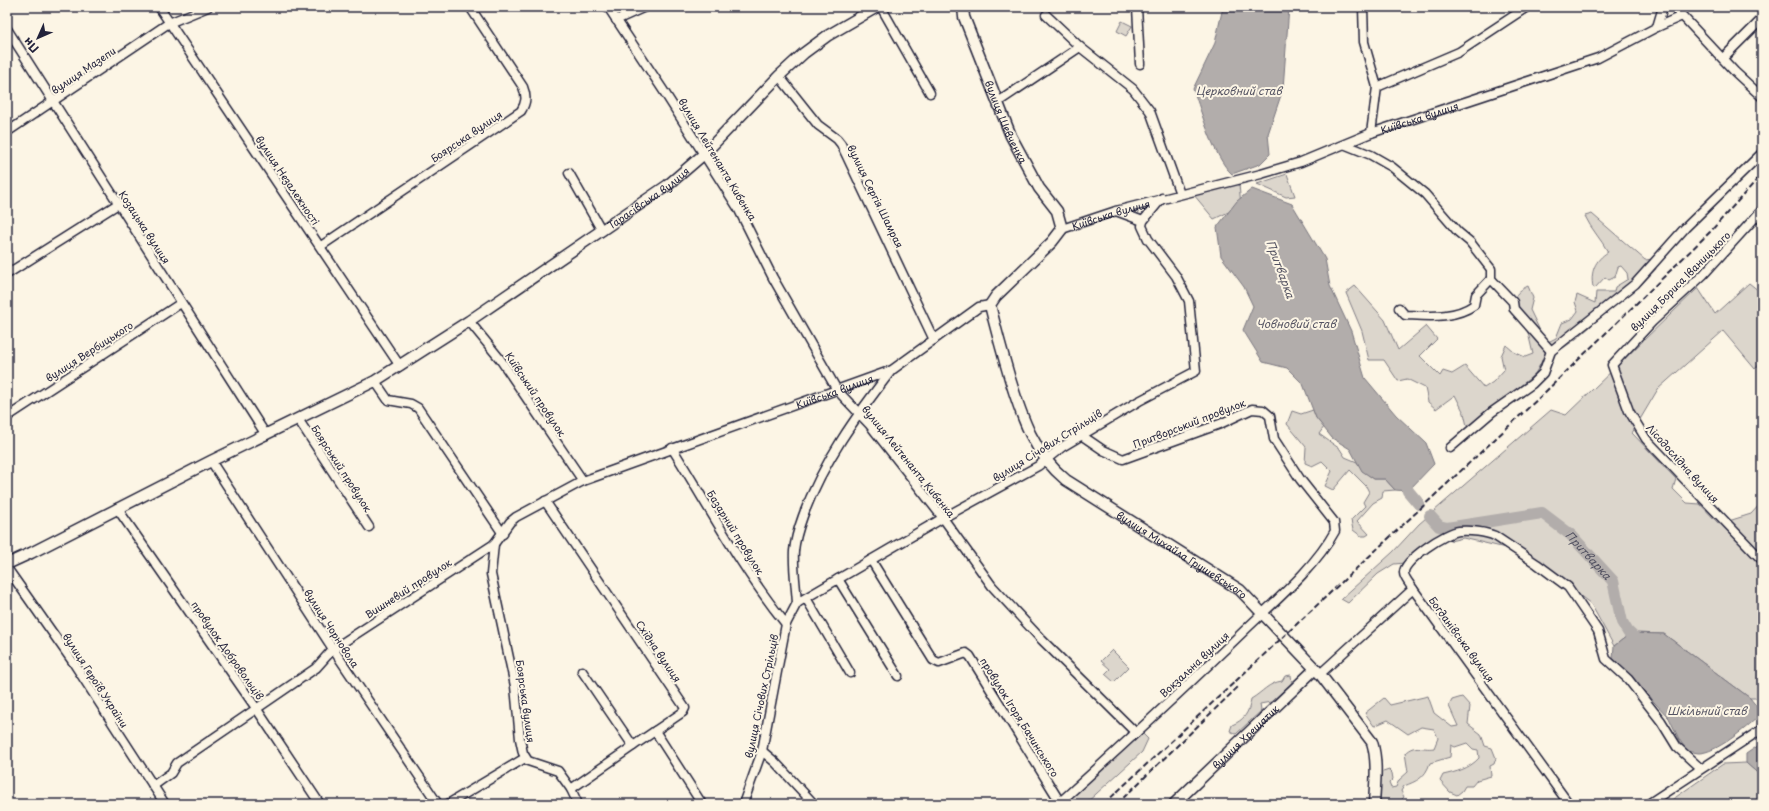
<svg xmlns="http://www.w3.org/2000/svg" width="1769" height="811" viewBox="0 0 1769 811" font-family="'Playpen Sans',sans-serif">
	<style>
		.green { fill: #dcd6cc; stroke: #7f7c84 }
		.water { fill: #b2adab; stroke: #78757e }
		.lines { fill: none; stroke-linecap: round; stroke-linejoin: round }
		.river { stroke: #b2adab; stroke-width: 12 }
		.minor-casing { stroke: #22223b; stroke-width: 11 }
		.tertiary-casing { stroke: #22223b; stroke-width: 13 }
		.minor { stroke: #fcf5e5; stroke-width: 8 }
		.tertiary { stroke: #fcf5e5; stroke-width: 10 }
		.rail { stroke: #22223b; stroke-width: 2; stroke-dasharray: 6 3; stroke-linecap: butt }
		.labels { text-anchor: middle; dominant-baseline: central; stroke-width: 4; stroke-linejoin: round; paint-order: stroke }
		.street-label { font-size: 10px; fill: #22223b; stroke: #fcf5e5 }
		.water-label { font-size: 11px; font-style: italic; fill: #545362; stroke: #fcf5e5 }
	</style>
	<rect width="100%" height="100%" fill="#fcf5e5"/>
	<filter id="ink" filterUnits="userSpaceOnUse"><feTurbulence type="fractalNoise" baseFrequency=".025" numOctaves="2"/><feDisplacementMap in="SourceGraphic" scale="8" xChannelSelector="R" yChannelSelector="G"/><feConvolveMatrix kernelMatrix="1 2 1 2 8 2 1 2 1" color-interpolation-filters="sRGB"/></filter>
	<g filter="url(#ink)">
		<!-- green -->
		<g class="green">
			<path d="M1122,21l10,5 -6,10 -9,-5z"/>
			<path d="M1287,174l8,22 -9,1 -29,-13z"/>
			<path d="M1239,184l2,22 -27,13 -20,-24z"/>
			<path d="M1592,214l53,46 8,-1 3,10 -17,18 -8,3 -14,14 -19,12 -7,10 -15,13 -20,14 -11,2 -10,19 -54,44 -14,8 -3,-13 -9,-18 -19,14 -8,-7 -3,-14 -18,-9 -9,2 -14,-21h-15l-7,-29 -16,-38 9,-7 30,34 13,30 28,-24 11,13 -17,17 20,20 3,-5 9,3 13,-8 19,22 9,-6 11,-12 -3,-14 5,-11 8,7 11,5 8,-3 -7,-30 -11,-25c1,-7 7,-10 13,-13l5,12 -3,12 16,33 10,-5 6,-15 10,-4 6,-8 -3,-9 2,-7 18,8 1,-11h18l1,-5 13,-8 -1,-6 -6,-7 -3,1 -3,10 -6,3 -4,-3 -10,11 -2,-1c-3,-15 2,-27 15,-35 -7,-13 -17,-23 -23,-36z"/>
			<path d="M1749,283l10,8 3,7v63l-7,8 -32,-38 -65,58 -26,44 44,46 -3,10 14,14 13,1 19,20 32,-10 11,-12v196h-12l-86,-64 -33,-1 -17,13 -23,-42 -77,-59 -4,4 -47,-11 -13,3 -9,-6 -36,28 -11,1 -16,10 -30,29 -7,-4 52,-47 26,-28 132,-114 15,5 132,-127 17,26z"/>
			<path d="M1313,410l3,8 8,9 -5,7 21,15 5,8 12,5 6,9 11,8h11l10,11 -12,1 -1,7 -9,5 -16,18 12,13 -3,2h-5l-8,-6 -2,-10 14,-14 -2,-4 6,-10 -3,-6 -16,-16 -17,20 -8,-4 7,-15 -10,-10 -10,5 -7,-3 1,-16 -19,-23 5,-13 9,3z"/>
			<path d="M1112,650l17,17 -15,15 -9,-8 5,-5 -9,-8z"/>
			<path d="M1291,675l1,8 -21,19 -11,2 1,7 -25,23 -6,-3 2,-6c12,-5 17,-12 19,-26 12,-7 17,-16 31,-18l3,-5z"/>
			<path d="M1428,696l6,17 18,14 6,-1 -9,-20 3,-6 10,-3 8,9 -2,18 13,10 4,12 7,2 4,10 -2,6 -4,2 1,10 -14,4 -5,6h-7l-3,5 -5,4 -7,-3 -10,-11 3,-6c13,-3 26,-6 36,-17l-1,-8 -5,-1 -6,-6 -12,4 -4,-2 -1,12 -20,6c-5,15 -13,18 -26,23l-3,5 3,6 -7,7h-17v-31l9,-3 3,3 1,6 -4,4 2,5 5,-1 3,-7 9,-8 -3,-19c10,-10 17,-3 29,-5l4,-10 -4,-9 -13,-2 -13,7 -20,-14 -14,6 -9,-13 19,-15 6,7z"/>
			<path d="M1142,733l6,6 -6,13 -57,52h-23z"/>
			<path d="M1746,763l16,14v27h-96l57,-40z"/>
		</g>
		<!-- water -->
		<g class="water">
			<path d="M1223,7h66l-6,82 -15,45 2,20 -10,10 -28,10c-18,-16 -30,-61 -39,-85l22,-46z"/>
			<path d="M1252,189l40,15 33,55 5,27 21,45 14,47 31,37 30,28 8,21 -26,27 -13,-1 -10,-11h-11l-12,-8 -12,-22 -18,-11 -16,-20 -13,-34 -16,-16 -24,-6 -20,-32 10,-24 -9,-19 -23,-31 -4,-29 20,-26z"/>
			<path d="M1631,633l33,1 86,64 8,10v9c-12,11 -42,36 -59,36 -4,0 -8,-2 -12,-2l-8,-12 -10,-21 -56,-60 1,-12z"/>
			<path d="M1762,743v34l-16,-14v-9z"/>
		</g>
		<g class="lines">
			<!-- river -->
			<g class="river">
				<path d="M1403,476l5,15 11,13"/>
				<path id="s1" d="M1430,516l9,10 8,2 95,-15 29,22 42,46 9,41 6,10 14,13"/>
			</g>
			<defs>
				<g id="minor">
					<path d="M159,7l241,359"/>
					<path d="M608,7l55,83 75,118 35,70 64,112 33,35 73,93 49,68 50,54 94,93"/>
					<path d="M881,7l49,86"/>
					<path d="M1137,7l3,57"/>
					<path d="M1363,7l1,35 13,45 -6,46"/>
					<path d="M1663,7l-6,20 25,-11"/>
					<path d="M1674,7l61,65 27,25"/>
					<path d="M1046,15l34,32 53,42 17,22 30,83"/>
					<path d="M616,20l29,-13"/>
					<path d="M7,29l259,406"/>
					<path d="M1723,58l39,-39"/>
					<path d="M779,76l39,49 19,14 4,5 93,196"/>
					<path d="M1377,87l82,-35 68,-45"/>
					<path d="M998,102l82,-55"/>
					<path d="M7,132l162,-109 39,-16"/>
					<path d="M1346,145l25,10 21,12 33,27 33,38 12,10 21,27v10l22,23 1,7 37,42"/>
					<path d="M569,173l33,58"/>
					<path d="M1762,210l-59,65 -51,47 -40,43 17,46 17,28 116,121"/>
					<path d="M1116,211l27,10"/>
					<path id="s2" d="M1062,229l54,-18 145,-37 40,-12 70,-29 227,-75 59,-31"/>
					<path d="M321,246l200,-135c5,-8 6,-14 2,-24l-53,-80"/>
					<path d="M7,274l111,-70"/>
					<path d="M1399,308l6,7c24,1 49,4 69,-10l2,-10 15,-16"/>
					<path d="M469,321l31,38 83,122"/>
					<path d="M375,381l13,19 23,4 7,4 85,126"/>
					<path d="M7,417l174,-114"/>
					<path d="M298,419l71,108"/>
					<path d="M672,448c37,59 70,122 114,176"/>
					<path d="M1450,448l42,-36 40,-28 11,-11 8,-22 84,-67 50,-56 77,-75"/>
					<path d="M211,461l122,188 105,155"/>
					<path d="M545,501l140,207 -2,4 -28,19 47,73"/>
					<path d="M117,508l139,200 64,96"/>
					<path d="M494,544l-3,30 24,112 5,53 3,14 5,8 30,10 13,18 62,-43 -51,-75"/>
					<path d="M871,560l62,100 6,3 27,-10 4,3 90,146"/>
					<path d="M7,568l66,94 92,142"/>
					<path d="M838,579l60,97"/>
					<path d="M1413,589c-3,-5 -9,-11 -9,-16 -1,-13 43,-41 55,-42 11,-1 27,1 36,5l42,28 31,23 30,44 8,28 22,20 33,42 16,26 23,21"/>
					<path d="M806,598l44,75"/>
					<path d="M797,603c-1,-17 -4,-35 -3,-52 1,-11 5,-24 9,-35 20,-54 53,-100 88,-145"/>
					<path d="M1320,674l93,-85 156,215"/>
					<path d="M633,746l22,-15"/>
					<path d="M762,751l13,11 39,42"/>
					<path id="s3" d="M153,786l18,-13 6,-10 139,-95 17,-19 161,-105 16,-22 6,-5 67,-36 309,-111 87,-63 11,-2"/>
					<path d="M571,789l7,15"/>
					<path d="M448,804l77,-46"/>
					<path d="M743,804l19,-53 24,-127 11,-21 146,-85 95,-52 24,-19 77,-46 57,-30 -7,-70 -13,-25 -28,-37 -6,-13 1,-5 19,-23"/>
					<path d="M1058,804c63,-57 125,-114 186,-173 30,-29 71,-63 91,-100l-1,-9 -34,-43 -26,-40 -4,-23 -7,-6 -11,-1 -32,15 -97,35 -20,-9 -22,-15"/>
					<path d="M1648,804l114,-75"/>
				</g>
				<g id="tertiary">
					<path id="s4" d="M963,7l1,10 47,119 28,52 18,23 5,18 -10,13 -56,54 -6,9c6,25 13,50 20,74 12,39 24,75 56,101l174,110 80,84 52,68c6,20 3,41 2,62"/>
					<path id="s5" d="M7,564l24,-11 180,-92 164,-80 94,-60 199,-136 36,-31 75,-78 25,-23 23,-17 50,-29"/>
					<path id="s6" d="M1174,804l141,-135"/>
				</g>
			</defs>
			<!-- minor casing -->
			<use href="#minor" class="minor-casing"/>
			<!-- tertiary casing -->
			<use href="#tertiary" class="tertiary-casing"/>
			<!-- minor -->
			<use href="#minor" class="minor"/>
			<!-- tertiary -->
			<use href="#tertiary" class="tertiary"/>
			<!-- rail -->
			<g class="rail">
				<path d="M1104,804l436,-407 170,-165 52,-58"/>
				<path d="M1117,804l122,-118"/>
			</g>
		</g>
	</g>
	<g class="labels">
		<!-- street labels -->
		<g class="street-label">
			<text transform="translate(83 70) rotate(-34)">вулиця Мазепи</text>
			<text stroke="none"><textPath href="#s2" startOffset="375">Київська вулиця</textPath></text>
			<text stroke="none"><textPath href="#s4" startOffset="123">вулиця Шевченка</textPath></text>
			<text transform="translate(466 136) rotate(-34)">Боярська вулиця</text>
			<text transform="translate(718 159) rotate(59)">вулиця Лейтенанта Кибенка</text>
			<text transform="translate(288 180) rotate(56)">вулиця Незалежності</text>
			<text transform="translate(876 196) rotate(64)">вулиця Сергія Шамрая</text>
			<text stroke="none"><textPath href="#s5" startOffset="740">Тарасівська вулиця</textPath></text>
			<text stroke="none"><textPath href="#s2" startOffset="51">Київська вулиця</textPath></text>
			<text transform="translate(145 227) rotate(57)">Козацька вулиця</text>
			<text transform="translate(1680 281) rotate(-45)">вулиця Бориса Іваницького</text>
			<text transform="translate(89 351) rotate(-33)">вулиця Вербицького</text>
			<text stroke="none"><textPath href="#s3" startOffset="798">Київська вулиця</textPath></text>
			<text transform="translate(536 394) rotate(56)">Київський провулок</text>
			<text transform="translate(1189 423) rotate(-21)">Притворський провулок</text>
			<text transform="translate(1047 445) rotate(-32)">вулиця Січових Стрільців</text>
			<text transform="translate(909 461) rotate(51)">вулиця Лейтенанта Кибенка</text>
			<text transform="translate(1683 463) rotate(48)">Лісодослідна вулиця</text>
			<text transform="translate(342 468) rotate(57)">Боярський провулок</text>
			<text transform="translate(736 532) rotate(58)">Базарний провулок</text>
			<text stroke="none"><textPath href="#s4" startOffset="682">вулиця Михайла Грушевського</textPath></text>
			<text transform="translate(408 588) rotate(-33)">Вишневий провулок</text>
			<text transform="translate(332 628) rotate(57)">вулиця Чорновола</text>
			<text transform="translate(1462 639) rotate(54)">Богданівська вулиця</text>
			<text transform="translate(228 650) rotate(55)">провулок Добровольців</text>
			<text transform="translate(659 651) rotate(56)">Східна вулиця</text>
			<text transform="translate(1194 664) rotate(-43)">Вокзальна вулиця</text>
			<text transform="translate(96 680) rotate(57)">вулиця Героїв України</text>
			<text transform="translate(761 696) rotate(-78)">вулиця Січових Стрільців</text>
			<text transform="translate(526 701) rotate(82)">Боярська вулиця</text>
			<text transform="translate(1020 717) rotate(58)">провулок Ігоря Бачинського</text>
			<text stroke="none"><textPath href="#s6" startOffset="98">вулиця Хрещатик</textPath></text>
		</g>
		<!-- water labels -->
		<g class="water-label">
			<text x="1239" y="90">Церковний став</text>
			<text transform="translate(1281 269) rotate(70)">Притварка</text>
			<text x="1296" y="323">Човновий став</text>
			<text stroke="none"><textPath href="#s1" startOffset="181">Притварка</textPath></text>
			<text x="1707" y="710">Шкільний став</text>
		</g>
	</g>
	<!-- margin -->
	<rect width="1769" height="811" fill="none" stroke="#fcf5e5" stroke-width="24"/>
	<rect x="12" y="12" width="1745" height="787" fill="none" stroke="#22223b" stroke-width="1.5" filter="url(#ink)"/>
	<!-- north arrow -->
	<g transform="translate(38 38) rotate(225)" stroke="#fcf5e5" stroke-width="3" paint-order="stroke">
	<path d="M0-3L7 15L0 10L-7 15Z" fill="#22223b"/>
	<text y="-6" font-size="11" font-weight="bold" text-anchor="middle" fill="#22223b">Пн</text>
	</g>
</svg>
